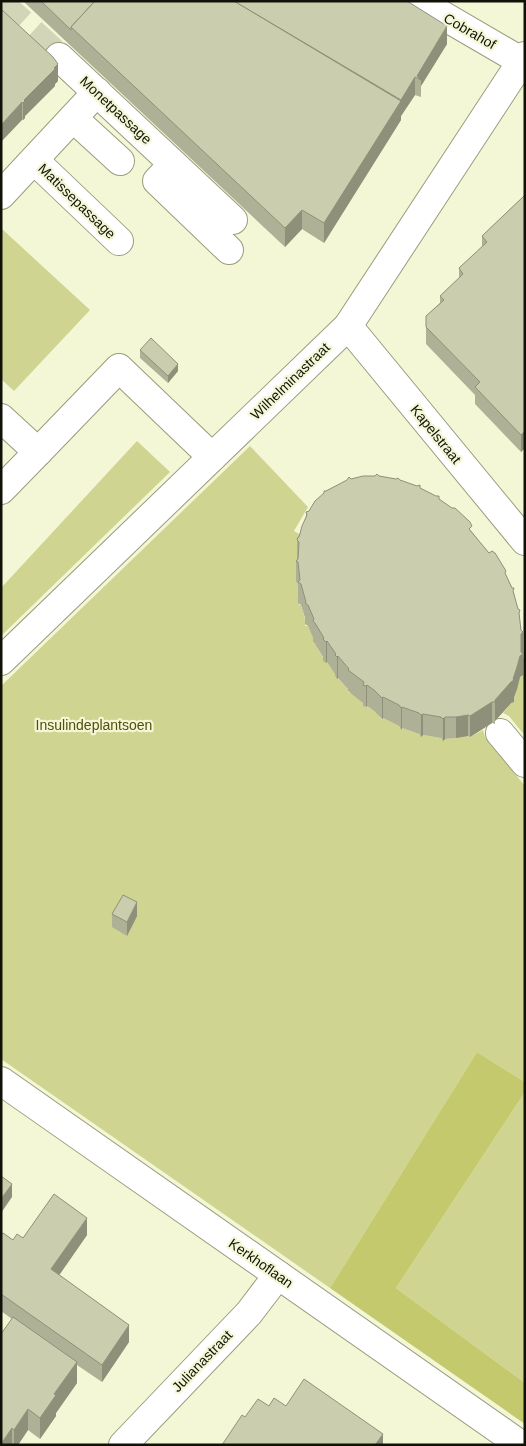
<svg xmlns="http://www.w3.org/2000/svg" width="526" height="1446" viewBox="0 0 526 1446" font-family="Arial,sans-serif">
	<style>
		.green { fill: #d0d491 }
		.forest { fill: #c4c96d }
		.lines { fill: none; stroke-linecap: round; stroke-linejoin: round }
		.minor-tunnel { stroke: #d2d5b7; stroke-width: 28; stroke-dasharray: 28 14; stroke-linecap: butt }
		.minor-casing { stroke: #9a9c7e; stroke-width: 30 }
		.minor { stroke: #fff; stroke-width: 28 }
		.wall { fill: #afb196 }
		.shaded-wall { fill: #8e907a }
		.building { fill: #cbceae; stroke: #8e907a }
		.labels { text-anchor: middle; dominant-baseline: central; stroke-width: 4.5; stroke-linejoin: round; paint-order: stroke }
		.street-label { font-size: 14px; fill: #111207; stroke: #f4f7d6 }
		.park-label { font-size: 14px; fill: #50510a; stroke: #f4f7d6 }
	</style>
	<rect width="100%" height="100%" fill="#f4f7d6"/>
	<!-- green -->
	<g class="green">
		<path d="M2,229l88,81 -76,81 -13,-12z"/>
		<path d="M137,441l33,31 -169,164v-48z"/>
		<path d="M250,446l58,61 -14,24 12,7 -10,44 2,2 1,19v2h2l5,18 -1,3h3l6,14 -1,3 2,1 9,15v3h3l9,13 -1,2 3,1 11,12 -1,2 2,1h2l12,11 1,3 2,-1c5,4 12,8 14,13l2,-1 16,8 1,3 2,-1 17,6 1,2 3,-1 18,3 1,2 2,-1 12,-1 12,-2 2,1 13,-7 2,7 40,49v296l-48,-30 -147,236 -329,-229v-373z"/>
		<path d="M521,657l4,1v78l-16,-20 -6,-3 8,-10h2v-3l7,-23 2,-1z"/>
		<path d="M525,1092v291l-129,-95z"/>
	</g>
	<!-- forest -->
	<path class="forest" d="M477,1052l48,30v10l-129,196 129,95v41l-195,-136z"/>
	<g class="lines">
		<!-- minor-tunnel -->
		<path class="minor-tunnel" d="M1,4l58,53"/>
		<defs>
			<g id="minor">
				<path d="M418,1l103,60"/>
				<path d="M59,57l174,163"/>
				<path d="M73,118l47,43"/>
				<path d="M34,160l85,81"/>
				<path d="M173,164l-16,17 72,69"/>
				<path d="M1,195l96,-103"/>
				<path d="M348,326l177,215"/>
				<path d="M1,418l37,34 -37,38"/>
				<path d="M38,452l81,-84 93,89"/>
				<path d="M1,661l347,-335 177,-270"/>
				<path d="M500,733l25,30"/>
				<path d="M1,1081l520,364"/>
				<path d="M123,1445l126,-132 29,-38"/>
			</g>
		</defs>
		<!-- minor casing -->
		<use href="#minor" class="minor-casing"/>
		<!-- minor -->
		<use href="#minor" class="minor"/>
	</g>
	<!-- wall -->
	<g class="wall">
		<path d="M23,1h384l40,43 -26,42v11l-6,-2 -14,21v4l-77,123 -22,-14 -17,18z"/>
		<path d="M1,9l57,72 -3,3v2l-30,30v2l-2,2h-1z"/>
		<path d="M525,195v253l-4,4 -46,-48v-9l-49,-51v-28l14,-13v-7l19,-18v-10l23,-21v-11z"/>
		<path d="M140,350l38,21 -10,12 -28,-25z"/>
		<path d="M379,476l21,4 20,8 19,11 33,33 34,43 8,18 7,37 2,2v43l-3,2 -3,12 -3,8v5l-3,1 -16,18v3l-3,-1 -22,14 -2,-1 -12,2 -11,1 -2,2 -2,-3 -18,-3 -2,2 -2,-3 -17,-6 -1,2 -2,-4 -16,-8 -1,1 -8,-8 -7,-5 -1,1 -3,-1v-3l-15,-12v-2l-10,-11 -1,1 -2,-3v-2l-8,-12 -1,1 -3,-2v-4l-8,-13 -2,-2v-4l-5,-12 -3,-2v-6l-4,-13 -3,-2v-19l-2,-2v-21l1,-1v-20l2,-3 7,-21v-4l3,-1 17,-20 25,-12z"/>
		<path d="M112,914l25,2 -10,20 -15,-9z"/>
		<path d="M1,1235l12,5 10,-2 64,-3 -28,40 70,67 -27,40 -25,-17v18l-21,30v3l-16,23 -12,-9 -10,15h-17l11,-126 -11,-8z"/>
	</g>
	<!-- shaded-wall -->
	<g class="shaded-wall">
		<path d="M447,26v18l-26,42v-6l-4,-4z"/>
		<path d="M58,64v17l-3,3v2l-30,30v2l-2,2v-17l1,-3z"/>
		<path d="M415,77v18l-14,21v4l-77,123v-20z"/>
		<path d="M22,102v18l-21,22v-17z"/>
		<path d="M302,210v19l-17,18v-19z"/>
		<path d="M178,364v7l-10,12v-7z"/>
		<path d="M525,431v17l-4,4v-17z"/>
		<path d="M523,632v43l-3,2 -3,12 -3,8v5l-3,1 -16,18v-21l18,-21 8,-45z"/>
		<path d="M327,641v21l-1,1v-21z"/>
		<path d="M338,656v22l-1,1v-22z"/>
		<path d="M367,685v21l-1,1v-21z"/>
		<path d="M383,697v21l-1,1v-21z"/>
		<path d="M492,702v21l-22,14v-21z"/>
		<path d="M402,707v21l-1,2v-22z"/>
		<path d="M423,714v21l-2,2v-22z"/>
		<path d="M468,715v21l-12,2v-21z"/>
		<path d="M445,717v22l-2,2v-22z"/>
		<path d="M137,902v14l-10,20v-14z"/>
		<path d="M12,1184v13l-11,16v-14z"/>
		<path d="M87,1218v17l-36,52v-18z"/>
		<path d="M129,1325v17l-27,40v-17z"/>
		<path d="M77,1362v21l-21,30v3l-16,23v-21l14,-24z"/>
		<path d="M28,1409v21l-10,15h-4v-15z"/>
		<path d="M12,1428v17h-11z"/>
		<path d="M383,1434v11h-8z"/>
	</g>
	<!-- building -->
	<g class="building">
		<path d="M41,1h54l-24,26v3z"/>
		<path d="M95,1h139l167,100 -77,122 -22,-13 -17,18 -214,-201z"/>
		<path d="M234,1h173l40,25 -30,50 4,4 -6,-3 -14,23z"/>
		<path d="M1,9l52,48 5,7 -4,4 1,1 -31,31 1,1 -2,2 -1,-1 -21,23z"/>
		<path d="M525,195v236l-4,4 -46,-48 5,-5 -54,-55v-11l18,-16 -4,-4 23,-22 -4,-6 28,-26 -5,-6z"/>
		<path d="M151,338l27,26 -10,12 -28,-26z"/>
		<path d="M377,474l2,2 17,3 2,-1 2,2 17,6 3,-1v3l16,8h3v3l13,9h3l15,14 2,4 -3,3 20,24 3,-2 3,2 11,18 -1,2 7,15h2l-1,3 5,18 2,1 -1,3 2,17 2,2 -2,2v18l2,2 -3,2 -3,11 -4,12 1,1 -3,2 -16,18v2h-3l-22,14 -2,-1 -12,2h-11l-2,2 -2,-2 -18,-3 -2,1 -2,-2 -17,-6 -1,1 -2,-3 -16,-8 -1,1 -8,-8 -7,-5 -1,1 -3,-1 1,-3 -16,-12 1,-1 -11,-13 -1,1 -2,-2 1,-1 -9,-13 -1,1 -3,-3 1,-1 -9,-15 -2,-2 1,-2 -6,-14 -3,-2 1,-1 -5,-18 -3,-2 2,-2 -2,-18 -2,-1 2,-2 1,-17 -2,-2 1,-3h1l3,-11 5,-11 -1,-3 3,-1 6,-10 9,-8v-2h2l21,-11 2,-3 2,2 12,-3h12z"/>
		<path d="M123,895l14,7 -10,20 -15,-8z"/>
		<path d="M1,1176l11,8 -11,15z"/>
		<path d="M54,1194l33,24 -36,51 78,56 -27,40 -101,-71v-59l2,-2 10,7 4,-6 6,4z"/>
		<path d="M13,1317l64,45 -23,32 2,1 -16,23 -12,-9 -14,21 -2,-2 -11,16v-110z"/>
		<path d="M304,1379l79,55 -8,11h-153l20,-30 3,2 13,-18 11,7 5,-8 12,8z"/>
	</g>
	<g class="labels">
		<!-- street labels -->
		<g class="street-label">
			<text transform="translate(470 31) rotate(30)">Cobrahof</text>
			<text transform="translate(116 110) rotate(43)">Monetpassage</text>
			<text transform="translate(77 201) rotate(44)">Matissepassage</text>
			<text transform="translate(290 381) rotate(-44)">Wilhelminastraat</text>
			<text transform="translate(436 434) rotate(51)">Kapelstraat</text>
			<text transform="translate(261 1263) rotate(35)">Kerkhoflaan</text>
			<text transform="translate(202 1361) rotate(-46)">Julianastraat</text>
		</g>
		<!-- park labels -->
		<g class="park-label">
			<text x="94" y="725">Insulindeplantsoen</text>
		</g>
	</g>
	<!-- border -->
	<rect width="526" height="1446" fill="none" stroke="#111207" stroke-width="5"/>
</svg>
